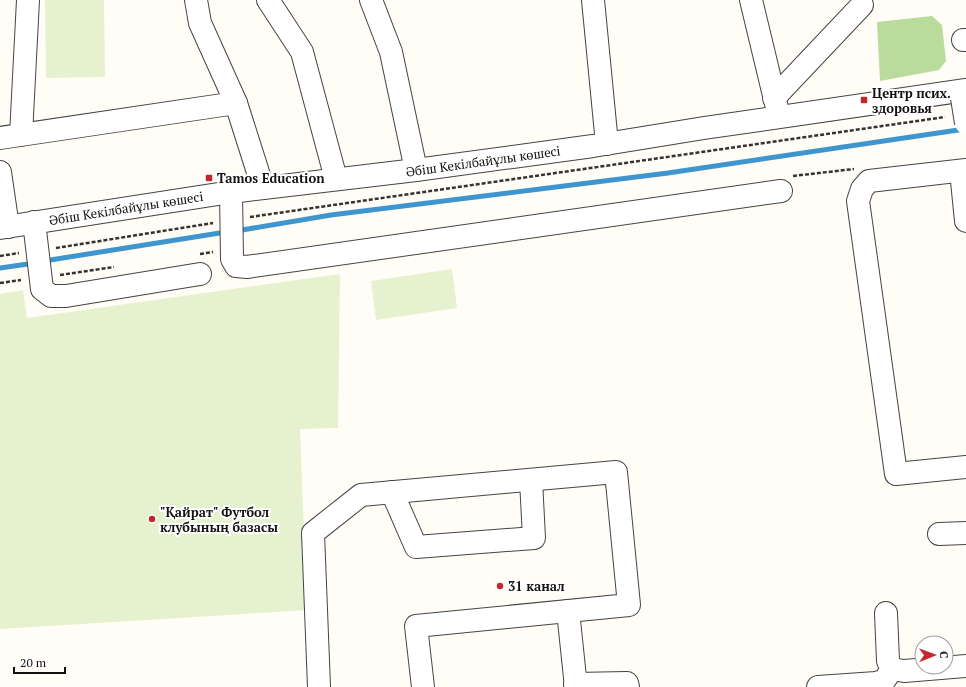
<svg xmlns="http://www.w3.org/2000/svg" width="966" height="687" viewBox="0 0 966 687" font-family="'PT Serif',serif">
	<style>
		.forest { fill: #b9dc9c }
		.pitch { fill: #e6f2cf }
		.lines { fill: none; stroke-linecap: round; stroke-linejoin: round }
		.stream { stroke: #3f96cf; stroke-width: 5 }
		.minor-casing { stroke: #444; stroke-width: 24 }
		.path { stroke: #333; stroke-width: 2.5; stroke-dasharray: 4 2; stroke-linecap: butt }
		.minor { stroke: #fff; stroke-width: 22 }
		.minor-bridge-casing { stroke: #444; stroke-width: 24; stroke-linecap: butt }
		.minor-bridge { stroke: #fff; stroke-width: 22 }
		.poi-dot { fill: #c4262e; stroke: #fff; stroke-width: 1.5 }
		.labels { text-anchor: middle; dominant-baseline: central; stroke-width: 4; stroke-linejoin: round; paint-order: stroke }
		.poi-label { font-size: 13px; font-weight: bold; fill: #111; stroke: #fff; text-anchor: start }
		.street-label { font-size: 13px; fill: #111; stroke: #fff }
	</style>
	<rect width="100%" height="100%" fill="#fffdf5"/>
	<!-- forest -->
	<path class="forest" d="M932,16l10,9 4,36 -7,9 -59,11 -3,-59z"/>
	<!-- pitch -->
	<g class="pitch">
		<path d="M45,0h59l1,77 -59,1z"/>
		<path d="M452,269l5,39 -81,12 -5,-39z"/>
		<path d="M340,274l-2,154 -38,1 7,181 -307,19v-335l23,-4 4,28z"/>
	</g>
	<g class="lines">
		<!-- stream -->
		<g class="stream">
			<path d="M236,231l95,-16 337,-42 297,-44"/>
			<path d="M44,261l182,-29"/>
			<path d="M0,268l35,-5"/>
		</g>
		<defs>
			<g id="minor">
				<path d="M196,0l4,23 36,80 27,85"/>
				<path d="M268,0l34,52 34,127"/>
				<path d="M371,0l20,52 25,118"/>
				<path d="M593,0l14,144"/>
				<path d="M751,0l26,108"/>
				<path d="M963,40h3"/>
				<path d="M774,98l88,-93"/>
				<path d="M21,135l7,-135"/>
				<path d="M0,138l236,-35"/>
				<path d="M966,170l-97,11 -7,8 -4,12 38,273 70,-7"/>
				<path d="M961,171l5,50"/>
				<path d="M0,172l8,55"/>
				<path d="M231,192l1,67 4,7 11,1 534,-76"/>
				<path d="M34,222l8,67 9,7h15l134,-22"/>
				<path d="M0,228l231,-36 185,-22 177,-24 111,-18 262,-38"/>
				<path d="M392,492l24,55 118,-9 -3,-58"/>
				<path d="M939,534l27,-1"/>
				<path d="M568,611l8,76"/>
				<path d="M886,613l2,48 4,8 12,2 62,-5"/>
				<path d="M575,684l52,-1 1,4"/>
				<path d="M319,687l-6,-154 48,-38 255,-23 13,133 -213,21 7,61"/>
				<path d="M818,687l58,-4 8,-2 8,-12"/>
			</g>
		</defs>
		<!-- minor casing -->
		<use href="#minor" class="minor-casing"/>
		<!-- path -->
		<g class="path">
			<path d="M793,176l61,-7"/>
			<path d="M250,217l695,-100"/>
			<path d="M56,248l157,-25"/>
			<path d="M200,254l13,-2"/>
			<path d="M0,256l19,-3"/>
			<path d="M60,275l54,-8"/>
			<path d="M0,283l21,-3"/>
		</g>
		<!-- minor -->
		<use href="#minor" class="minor"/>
		<defs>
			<path id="minor-bridge" d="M962,98l4,25"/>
		</defs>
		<!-- minor-bridge casing -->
		<use href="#minor-bridge" class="minor-bridge-casing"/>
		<!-- minor-bridge -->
		<use href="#minor-bridge" class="minor-bridge"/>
	</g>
	<!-- markers -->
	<g class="poi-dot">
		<rect x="860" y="96" width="8" height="8" rx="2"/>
		<rect x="205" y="174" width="8" height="8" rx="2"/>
		<circle cx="152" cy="519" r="4"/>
		<circle cx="500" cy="586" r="4"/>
	</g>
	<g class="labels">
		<!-- poi labels -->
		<g class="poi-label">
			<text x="872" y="93">Центр псих.<tspan x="872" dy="15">здоровья</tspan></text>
			<text x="217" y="178">Tamos Education</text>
			<text x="160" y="512">"Қайрат" Футбол<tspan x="160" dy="15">клубының базасы</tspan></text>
			<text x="508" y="586">31 канал</text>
		</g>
		<!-- street labels -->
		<g class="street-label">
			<text transform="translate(483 161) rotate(-8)">Әбіш Кекілбайұлы көшесі</text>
			<text transform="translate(126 208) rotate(-9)">Әбіш Кекілбайұлы көшесі</text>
		</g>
	</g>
	<!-- north arrow -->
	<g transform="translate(934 655) rotate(89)"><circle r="19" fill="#ffffff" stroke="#a0a0a0"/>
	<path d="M0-3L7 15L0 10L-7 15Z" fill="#c4262e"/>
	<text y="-6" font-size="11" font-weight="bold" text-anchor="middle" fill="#111111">С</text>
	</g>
	<!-- scale -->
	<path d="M14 667v6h51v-6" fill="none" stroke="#111111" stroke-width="2"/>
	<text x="20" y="667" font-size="12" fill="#111111" stroke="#ffffff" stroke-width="3" paint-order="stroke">20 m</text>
</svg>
